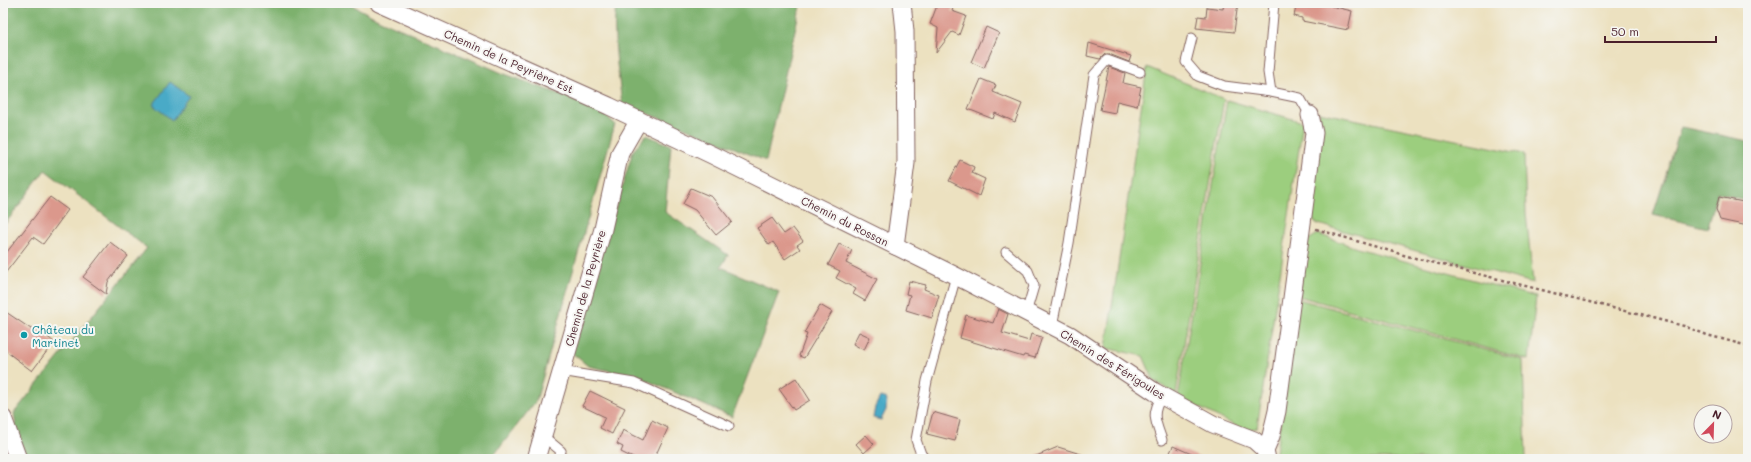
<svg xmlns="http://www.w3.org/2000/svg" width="1751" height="462" viewBox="0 0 1751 462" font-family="Mali,sans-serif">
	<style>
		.green { fill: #9cce7e; stroke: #737654 }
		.forest { fill: #7db16d; stroke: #64684c }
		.water { fill: #48aac7; stroke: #496479 }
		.building { fill: #db988c }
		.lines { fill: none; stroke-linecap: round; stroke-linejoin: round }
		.lane-casing { stroke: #83635f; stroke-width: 11 }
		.street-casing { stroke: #83635f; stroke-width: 19 }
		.path { stroke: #83635f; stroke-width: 2.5; stroke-dasharray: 3 3; stroke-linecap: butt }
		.lane { stroke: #fff; stroke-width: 9 }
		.street { stroke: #fff; stroke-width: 17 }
		.culture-dot { fill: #0f9aa8; stroke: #f6f6f2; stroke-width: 1.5 }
		.labels { text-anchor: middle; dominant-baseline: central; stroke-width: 4; stroke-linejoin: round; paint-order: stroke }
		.street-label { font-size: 11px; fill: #4a1f2b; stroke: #f6f6f2 }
		.culture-label { font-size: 11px; fill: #0d838f; stroke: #f6f6f2; text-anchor: start }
	</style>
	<rect width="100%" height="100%" fill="#f6f6f2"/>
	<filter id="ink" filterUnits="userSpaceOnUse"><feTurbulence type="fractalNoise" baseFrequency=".025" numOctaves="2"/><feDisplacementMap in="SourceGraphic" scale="8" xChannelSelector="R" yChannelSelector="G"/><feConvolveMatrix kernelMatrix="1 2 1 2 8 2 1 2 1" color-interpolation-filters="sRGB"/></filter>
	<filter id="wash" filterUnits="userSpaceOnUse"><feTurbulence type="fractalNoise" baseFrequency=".012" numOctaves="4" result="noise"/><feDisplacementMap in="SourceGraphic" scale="16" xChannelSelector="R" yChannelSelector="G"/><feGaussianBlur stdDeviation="0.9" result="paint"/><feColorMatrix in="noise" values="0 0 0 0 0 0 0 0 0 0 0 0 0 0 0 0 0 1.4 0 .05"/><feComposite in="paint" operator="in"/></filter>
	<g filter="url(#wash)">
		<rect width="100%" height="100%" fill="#ece1c0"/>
		<!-- green -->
		<g class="green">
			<path d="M1147,67l77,32 -48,295 -22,-13 -11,-25 -37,-8z"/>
			<path d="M1227,100l76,22 -46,306 -13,2 -66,-33z"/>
			<path d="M1319,112l205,42 2,59 7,70 -215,-59 -9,-6 12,-89z"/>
			<path d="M1318,234l39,14 179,49 -7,63 -231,-64 10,-56z"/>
			<path d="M1298,299l225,61 3,99h-251z"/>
		</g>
		<!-- forest -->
		<g class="forest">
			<path d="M3,3h345l32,17 122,53 95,35 18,16 -79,277 -45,58h-464l-10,-24 -3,-22 133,-165 -102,-78 -42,57z"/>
			<path d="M616,3h185l-35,158 -80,-33 -64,-24c-4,-33 -10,-67 -6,-101z"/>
			<path d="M1681,127l67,14v60l-31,-9 -9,36 -55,-13z"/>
			<path d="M646,135l25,10 -6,67 63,43 -7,12 58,25 -47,125 -93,-40 -51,-11 -17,-14 62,-201z"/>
		</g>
		<!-- water -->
		<g class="water">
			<path d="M170,82l19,14 -17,24 -19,-15z"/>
			<path d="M880,397l7,2 -1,11 -5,10 -8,-2 2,-11z"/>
		</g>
		<g id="blocks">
			<!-- building -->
			<g class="building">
				<path d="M938,3h17l-3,8 14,5 -7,19 -7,-3 -16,21 2,-25 -8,-4z"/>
				<path d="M1224,3h14l-4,29 -38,-4 2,-12 8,1 1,-10 16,2z"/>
				<path d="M1297,3h34v3l21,5 -4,19 -46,-9v-3l-8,-2z"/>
				<path d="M986,27l13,6 -15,35 -13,-6z"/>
				<path d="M1089,43l16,5 26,8 -2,6 -20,-8h-4l-5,5 -13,-3z"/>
				<path d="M1109,67l16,6 -2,10 18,4 -4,19 -20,-5 -2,12 -15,-3z"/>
				<path d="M981,79l15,6 -3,7 29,12 -7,18 -20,-9 -2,6 -25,-10z"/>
				<path d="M960,160l14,7 -2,6 13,6 -6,17 -30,-15z"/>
				<path d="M691,188l21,9 20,25 -16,13 -21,-25 -12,-6z"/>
				<path d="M50,197l18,13 -25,34 -10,-7 -30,39v-19z"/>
				<path d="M1719,197l29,6v23l-28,-6 -4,-11z"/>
				<path d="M772,218l12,16 9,-6 10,13 -6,4 3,4 -15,10 -12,-17 -4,3 -12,-17z"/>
				<path d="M110,242l18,14 -20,26 -2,12 -23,-17z"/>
				<path d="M839,244l13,6 -6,13 31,16 -12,22 -12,-7 3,-5 -20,-11 4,-7 -12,-6z"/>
				<path d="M909,281l17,4 -2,4 15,6 -7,23 -26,-8 4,-15 -4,-1z"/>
				<path d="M820,305l12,7 -28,46 -5,-2 8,-22 -3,-1z"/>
				<path d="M998,309l10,5 -6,19 27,8 2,-7 11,3 -7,21 -11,-3 -1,2 -63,-19 6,-23 27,8z"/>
				<path d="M3,310l28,19 5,-1 18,14 -22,29 -29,-22z"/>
				<path d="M859,332l11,5 -6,13 -11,-6z"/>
				<path d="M796,378l14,22 -16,10 -15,-21z"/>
				<path d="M590,391l35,17 -13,26 -12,-6 5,-11 -23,-11z"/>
				<path d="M933,412l27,8 -5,21 -28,-7z"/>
				<path d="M652,420l16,8 -14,31h-19l-14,-7 2,-5 -6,-3 6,-14 20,10z"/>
				<path d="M866,435l8,9 -10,9 -8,-9z"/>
				<path d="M1173,446l30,13h-36z"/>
				<path d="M1058,447l29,9v3h-58z"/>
			</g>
		</g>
	</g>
	<g filter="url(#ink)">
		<use href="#blocks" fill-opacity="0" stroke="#83635f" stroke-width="1"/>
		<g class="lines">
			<defs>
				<g id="lane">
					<path d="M1274,3l-6,69 3,20 29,6 10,17"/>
					<path d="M1192,38l-6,24 12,14 26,10 47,6"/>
					<path d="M1006,252l22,19 6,15 -8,27"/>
					<path d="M1052,326l17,-83 25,-168 13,-15 33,12"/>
					<path d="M561,371l73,12 95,43"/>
					<path d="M1162,396c-11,18 -7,24 0,44"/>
					<path d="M543,436l18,15 -2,8"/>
					<path d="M925,459l-4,-5 -5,-14 11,-59 29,-105"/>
				</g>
				<g id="street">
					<path d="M379,3l230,103 103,49 244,121 114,59 85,57 58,32 41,16 11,10 2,9"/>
					<path d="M895,246l11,-83 -1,-132 -3,-28"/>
					<path d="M3,418l15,41"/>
					<path d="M1265,450l6,-14 6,-25 37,-278 -4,-18"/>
					<path d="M536,459l67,-230 17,-76 19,-33"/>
				</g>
			</defs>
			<!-- lane casing -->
			<use href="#lane" class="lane-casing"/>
			<!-- street casing -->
			<use href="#street" class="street-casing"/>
			<!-- path -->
			<path class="path" d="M1316,229l91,27 277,70 23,9 41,11"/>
			<!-- lane -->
			<use href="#lane" class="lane"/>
			<!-- street -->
			<use href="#street" class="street"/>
		</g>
	</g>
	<!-- markers -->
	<circle class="culture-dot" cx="24" cy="335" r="4"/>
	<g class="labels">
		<!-- street labels -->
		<g class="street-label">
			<text transform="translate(509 61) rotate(24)">Chemin de la Peyrière Est</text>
			<text transform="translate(845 221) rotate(27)">Chemin du Rossan</text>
			<text transform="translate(585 288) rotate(-74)">Chemin de la Peyrière</text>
			<text transform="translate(1113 364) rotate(32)">Chemin des Férigoules</text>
		</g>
		<!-- culture labels -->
		<g class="culture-label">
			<text x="32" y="329">Château du<tspan x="32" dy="13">Martinet</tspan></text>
		</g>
	</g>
	<!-- margin -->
	<rect width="1751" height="462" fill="none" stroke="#f6f6f2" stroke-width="16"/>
	<!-- north arrow -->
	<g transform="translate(1713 424) rotate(23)"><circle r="19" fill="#f6f6f2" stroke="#b1a0a2"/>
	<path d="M0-3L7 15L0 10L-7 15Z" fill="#d1495b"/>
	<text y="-6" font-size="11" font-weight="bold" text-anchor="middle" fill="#4a1f2b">N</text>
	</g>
	<!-- scale -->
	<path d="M1605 36v6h111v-6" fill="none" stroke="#4a1f2b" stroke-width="2"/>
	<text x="1611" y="36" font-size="12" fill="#4a1f2b" stroke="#f6f6f2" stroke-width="3" paint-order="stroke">50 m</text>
</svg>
